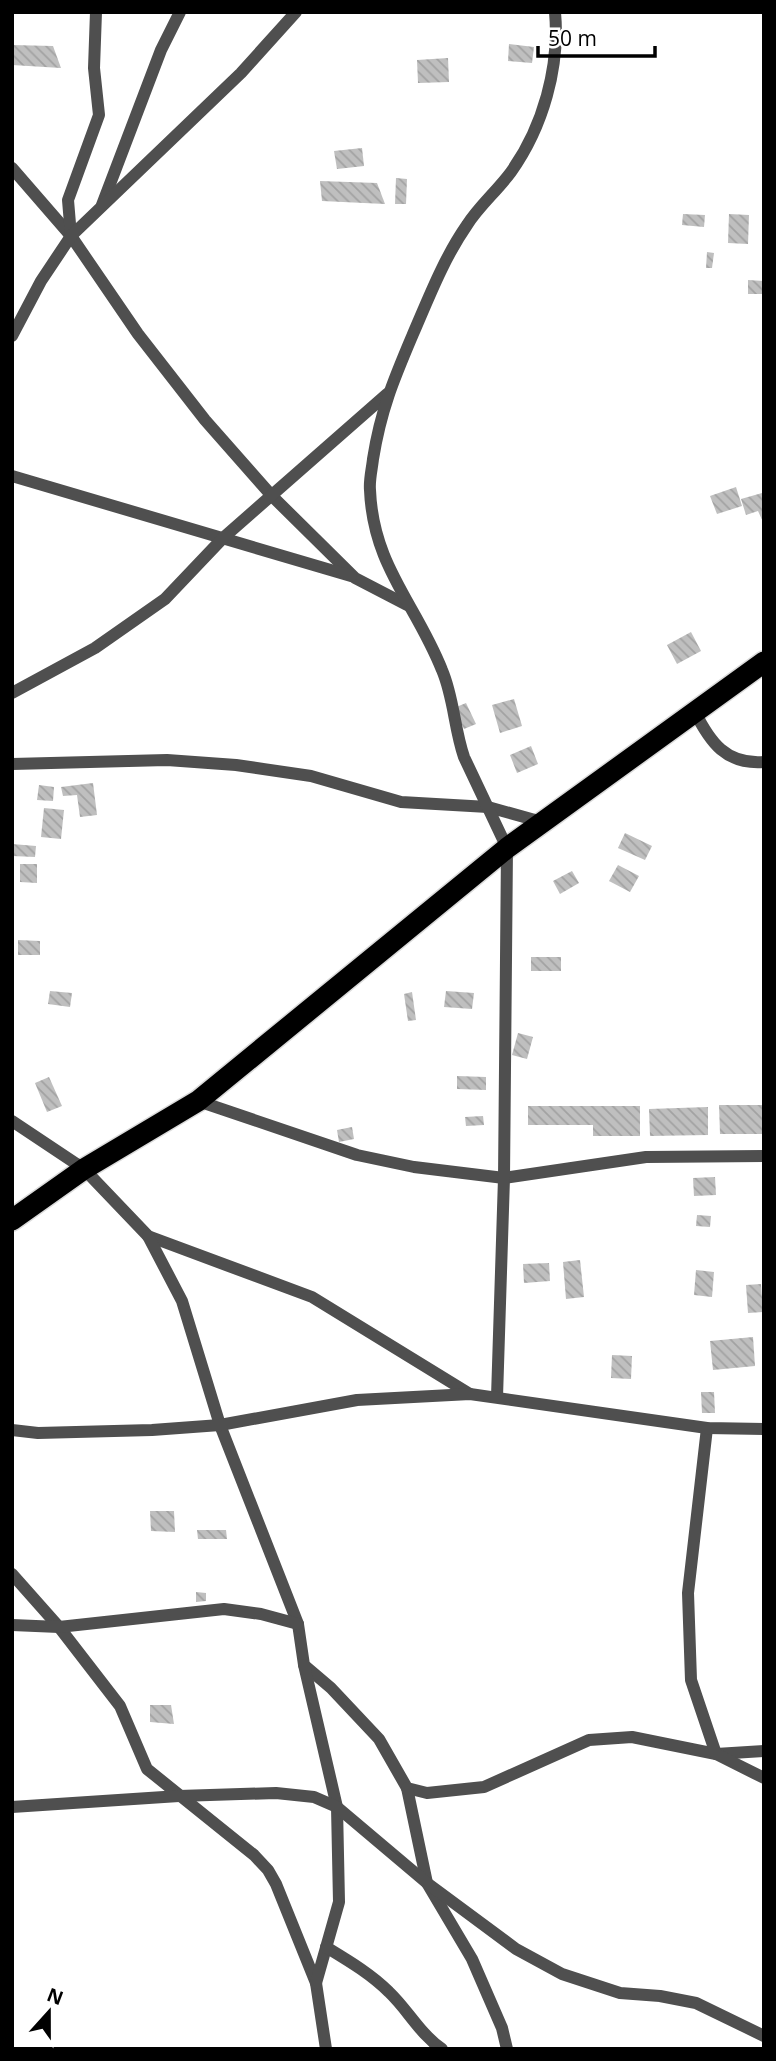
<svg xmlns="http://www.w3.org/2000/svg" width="776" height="2061" viewBox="0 0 776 2061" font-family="'Open Sans',sans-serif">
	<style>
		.building { fill: url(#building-back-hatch) }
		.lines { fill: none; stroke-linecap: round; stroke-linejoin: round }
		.highway-casing { stroke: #dbdbdb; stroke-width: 24 }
		.street { stroke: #4f4f4f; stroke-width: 12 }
		.highway { stroke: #000; stroke-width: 21 }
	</style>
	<defs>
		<pattern id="building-back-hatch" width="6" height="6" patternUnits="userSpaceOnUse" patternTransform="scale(1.75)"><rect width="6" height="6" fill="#bfbfbf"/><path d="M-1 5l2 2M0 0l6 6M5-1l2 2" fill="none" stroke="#a2a2a2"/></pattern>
	</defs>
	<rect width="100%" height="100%" fill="#fff"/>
	<!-- building -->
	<g class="building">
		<path d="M509,44l25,3 -2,16 -24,-2z"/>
		<path d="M12,45l41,1 8,22 -49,-3z"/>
		<path d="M448,58l1,24 -31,1 -1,-23z"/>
		<path d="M362,148l2,18 -27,3 -3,-18z"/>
		<path d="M396,178l11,1 -1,25h-11z"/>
		<path d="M320,181l57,2 8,21 -63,-3z"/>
		<path d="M683,214l22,1 -1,12 -22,-2z"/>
		<path d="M729,214l20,1 -1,29 -20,-1z"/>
		<path d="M707,252l7,1 -2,15h-6z"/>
		<path d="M748,280l16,1v13h-16z"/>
		<path d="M736,487l6,19 -25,8 -7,-18z"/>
		<path d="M762,493l2,5v26l-6,-13 -12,4 -5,-16z"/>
		<path d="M691,632l10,19 -24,13 -10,-19z"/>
		<path d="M514,699l8,27 -22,7 -8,-28z"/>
		<path d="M466,703l10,21 -12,5 -10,-21z"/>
		<path d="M531,746l7,18 -21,9 -7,-18z"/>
		<path d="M93,783l4,32 -17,2 -3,-22 -14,1 -2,-9z"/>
		<path d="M39,785l15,2 -1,14 -16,-1z"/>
		<path d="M44,808l20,2 -3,29 -20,-2z"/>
		<path d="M625,833l27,13 -7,14 -27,-12z"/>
		<path d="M12,844l24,2 -1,11 -23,-1z"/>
		<path d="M20,864h17v19l-17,-1z"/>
		<path d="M618,865l21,11 -9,16 -21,-11z"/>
		<path d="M572,871l7,12 -19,11 -7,-13z"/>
		<path d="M18,940l22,1v14h-22z"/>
		<rect x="531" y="957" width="30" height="14"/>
		<path d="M50,991l22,2 -2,14 -22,-3z"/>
		<path d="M446,991l28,2 -2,16 -28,-2z"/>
		<path d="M412,992l4,28 -8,1 -4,-27z"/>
		<path d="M518,1033l15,4 -6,22 -15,-4z"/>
		<path d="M457,1076l29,1v13l-29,-1z"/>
		<path d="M49,1077l13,29 -15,6 -12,-29z"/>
		<path d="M719,1105h45v29h-44z"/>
		<path d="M528,1106h112v30h-47v-11h-65z"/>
		<path d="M708,1107v28l-58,1 -1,-27z"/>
		<path d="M483,1116l1,9 -18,1 -1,-9z"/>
		<path d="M352,1127l2,12 -15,3 -2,-12z"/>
		<path d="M715,1177l1,18 -22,1 -1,-18z"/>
		<path d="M697,1215l14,1 -1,11 -14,-1z"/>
		<path d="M580,1260l4,37 -18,2 -3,-37z"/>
		<path d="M549,1263l1,18 -26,2 -1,-19z"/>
		<path d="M696,1270l18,2 -2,25 -18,-2z"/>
		<path d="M761,1284l2,28 -15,1 -2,-28z"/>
		<path d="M753,1337l2,29 -42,4 -3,-29z"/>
		<path d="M612,1355l20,1 -1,23 -20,-1z"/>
		<path d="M701,1392h13l1,21h-13z"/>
		<path d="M150,1511h24l1,21 -24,-1z"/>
		<path d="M197,1530h29l1,9h-29z"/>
		<path d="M196,1592l10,1v8l-10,1z"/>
		<path d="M150,1705h21l3,19 -24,-2z"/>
	</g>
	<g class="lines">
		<defs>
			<path id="highway" d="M12,1220l72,-51 114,-68 309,-253 257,-186"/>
		</defs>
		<!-- highway casing -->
		<use href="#highway" class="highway-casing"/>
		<!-- street -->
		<g class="street">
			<path d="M12,168l59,68 67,98 67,86 67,76 83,82 52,27"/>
			<path d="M102,205l59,-155 19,-38"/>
			<path d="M71,236l-3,-36 31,-85 -5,-47 2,-56"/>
			<path d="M12,336l29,-55 30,-45 170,-163 55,-61"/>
			<path d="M12,476l339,100"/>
			<path d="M12,693l83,-45 70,-49 58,-61 164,-144"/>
			<path d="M695,712c15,30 31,53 69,50"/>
			<path d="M12,764l155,-4 69,5 75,11 90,26 87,5 54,15"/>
			<path d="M198,1101l159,54 57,12 90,11 142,-21 118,-1"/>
			<path d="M12,1121l72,48 64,67 164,61 158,97"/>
			<path d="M148,1236l34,65 38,124 78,199 6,41 27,23 48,51 28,49 20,5 57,-6 105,-47 43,-3 84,17 48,-3"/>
			<path d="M497,1397l7,-219 3,-330 -43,-91c-10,-29 -10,-59 -22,-87 -26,-66 -69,-104 -72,-180 -1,-10 2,-21 3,-31 8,-50 21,-80 40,-125 16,-37 31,-76 54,-109 12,-19 30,-34 44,-53 32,-45 49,-105 44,-160"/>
			<path d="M707,1428l-19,165 3,87 25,74 48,24"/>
			<path d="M12,1430l26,3 114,-3 68,-5 137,-25 113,-6 237,34 57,1"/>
			<path d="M12,1574l47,53 61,79 27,63 107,86 14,15 8,14 40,99 10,66"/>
			<path d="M12,1625l47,2 165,-18 37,5 37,10"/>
			<path d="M304,1665l33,142 2,95 -23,81"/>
			<path d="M407,1788l20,95 45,76 30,69 5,21"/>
			<path d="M12,1807l167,-11 97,-3 38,4 23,10 90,76 89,66 46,25 58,19 40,3 36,7 68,33"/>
			<path d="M326,1947c23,14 45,27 63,45 19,18 31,42 53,57"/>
		</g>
		<!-- highway -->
		<use href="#highway" class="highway"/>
	</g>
	<!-- border -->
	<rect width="776" height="2061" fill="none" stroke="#000000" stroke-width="28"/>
	<!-- north arrow -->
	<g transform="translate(49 2012) rotate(21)" stroke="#ffffff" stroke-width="5" paint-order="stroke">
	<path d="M0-5L12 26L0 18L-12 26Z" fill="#000000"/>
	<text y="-10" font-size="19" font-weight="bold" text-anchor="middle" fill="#000000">N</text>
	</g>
	<!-- scale -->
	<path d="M538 46v10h117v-10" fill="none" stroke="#000000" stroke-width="3.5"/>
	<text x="548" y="46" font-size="21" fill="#000000" stroke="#ffffff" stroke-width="5" paint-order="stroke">50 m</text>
</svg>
